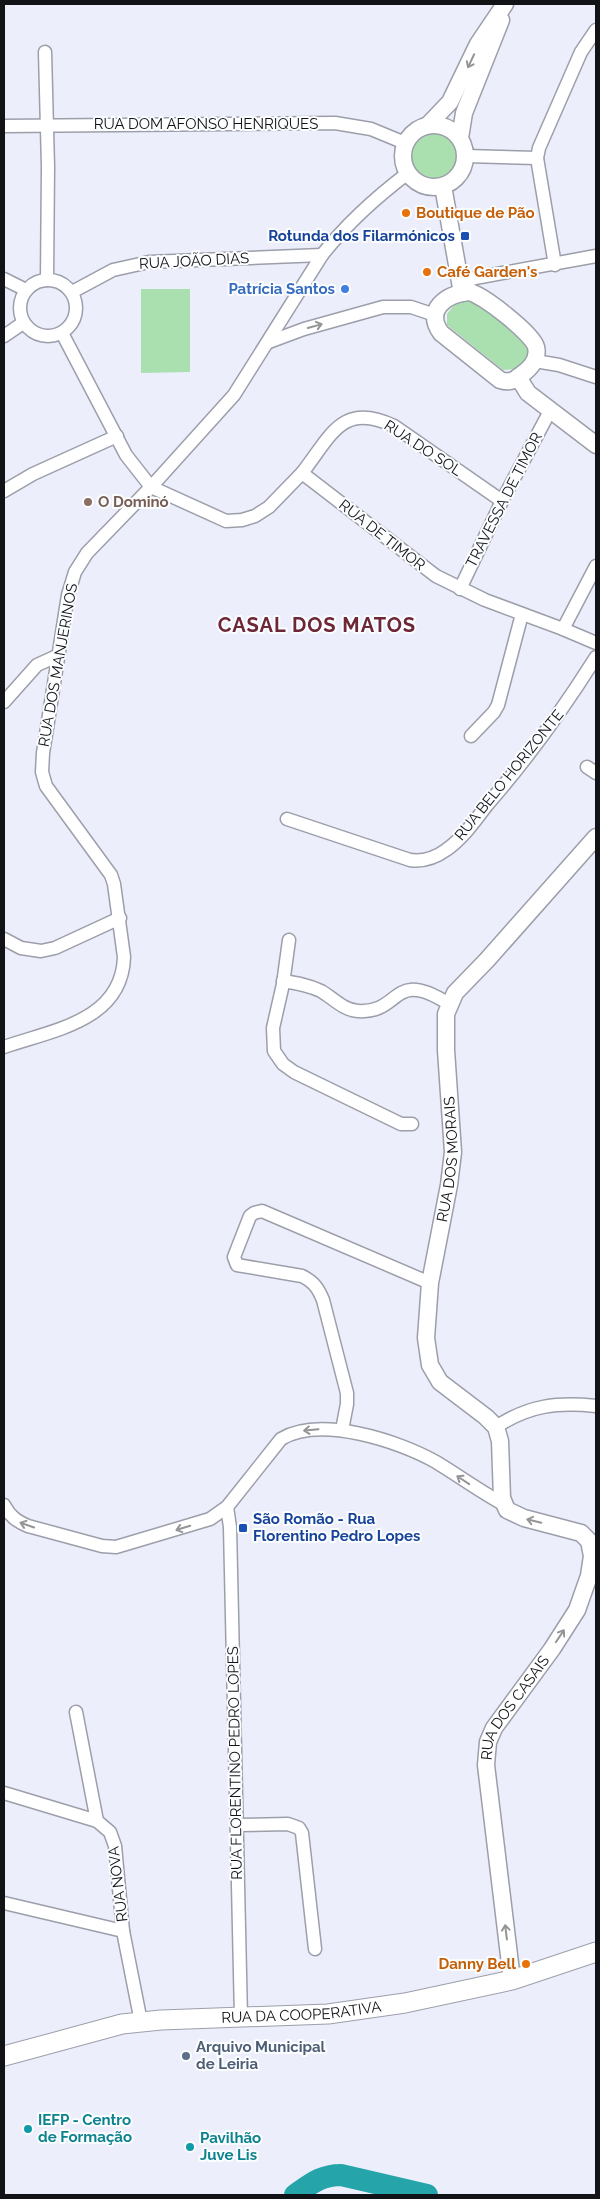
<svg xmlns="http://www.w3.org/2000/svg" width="600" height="2199" viewBox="0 0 600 2199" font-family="Raleway,sans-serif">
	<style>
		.green { fill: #aadfaf }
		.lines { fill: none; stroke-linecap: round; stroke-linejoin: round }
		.river { stroke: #25a5aa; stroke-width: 22 }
		.minor-casing { stroke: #9c9faa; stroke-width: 15 }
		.tertiary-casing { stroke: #9c9faa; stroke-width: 19 }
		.secondary-casing { stroke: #9c9faa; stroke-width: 21 }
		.minor { stroke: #fff; stroke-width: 12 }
		.tertiary { stroke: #fff; stroke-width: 16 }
		.secondary { stroke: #fff; stroke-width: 19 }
		.oneway { stroke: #949597 }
		.food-dot { fill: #e8710a; stroke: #fcfdff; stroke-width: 2 }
		.transit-dot { fill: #1a4fb4; stroke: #fcfdff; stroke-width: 2 }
		.shop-dot { fill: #3f7fe0; stroke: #fcfdff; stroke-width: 2 }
		.education-dot { fill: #8d6e63; stroke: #fcfdff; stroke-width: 2 }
		.service-dot { fill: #5c6f8a; stroke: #fcfdff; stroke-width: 2 }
		.culture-dot { fill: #0f9aa8; stroke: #fcfdff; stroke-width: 2 }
		.labels { text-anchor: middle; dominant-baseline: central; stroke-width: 4; stroke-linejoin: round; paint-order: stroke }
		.street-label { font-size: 15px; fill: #121317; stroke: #fcfdff }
		.food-label { font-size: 15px; font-weight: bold; fill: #c56008; stroke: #fcfdff; text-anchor: start }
		.transit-label { font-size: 15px; font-weight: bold; fill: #164399; stroke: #fcfdff; text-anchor: end }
		.shop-label { font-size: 15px; font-weight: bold; fill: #366cbe; stroke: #fcfdff; text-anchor: end }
		.education-label { font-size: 15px; font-weight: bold; fill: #785e54; stroke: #fcfdff; text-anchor: start }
		.service-label { font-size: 15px; font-weight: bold; fill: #4e5e75; stroke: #fcfdff; text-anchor: start }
		.culture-label { font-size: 15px; font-weight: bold; fill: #0d838f; stroke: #fcfdff; text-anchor: start }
		.district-label { font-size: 20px; font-weight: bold; letter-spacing: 1px; fill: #6d2736; stroke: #fcfdff }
	</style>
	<rect width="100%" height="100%" fill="#eceffb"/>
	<!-- green -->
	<g class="green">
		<circle cx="435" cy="155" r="24"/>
		<path d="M141,289h49v83l-49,1z"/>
		<path d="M472,299l56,44c5,12 -4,19 -11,26l-14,1 -56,-45v-11l11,-14z"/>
	</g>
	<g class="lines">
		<!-- river -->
		<path class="river" d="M295,2195c16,-11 26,-20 46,-20l86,20"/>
		<defs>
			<g id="minor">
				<path d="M45,52l3,115 -1,113"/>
				<path d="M4,126l331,-3 36,6 34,14"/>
				<path d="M466,156l71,2"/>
				<path d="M555,265l-18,-107 2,-10 42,-96 15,-22"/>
				<path d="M4,279l22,11"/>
				<circle cx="48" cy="308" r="28"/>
				<path d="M461,283l14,-5 121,-22"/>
				<path d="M72,292l41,-22 36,-8 173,-7"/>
				<path d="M62,333l64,122 25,32 75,34 16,-1 13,-4 14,-9 33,-34 134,103 49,24 78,29 33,-63"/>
				<path d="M4,336l19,-13"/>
				<path d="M269,342l35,-13 79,-22h28l24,8"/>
				<path d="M535,361l24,4 37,12"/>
				<path d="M302,473c29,-37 40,-72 92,-47l108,75"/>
				<path d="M4,491l29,-17 84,-38"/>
				<path d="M460,589l42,-88 48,-90"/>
				<path d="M563,629l33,14"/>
				<path d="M4,702l33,-37 22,-10"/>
				<path d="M471,736l23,-24 4,-7 24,-91"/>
				<path d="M587,767l9,6"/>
				<path d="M287,819l123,41c14,2 25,-2 36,-10 16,-11 29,-29 41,-45 42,-48 75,-94 109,-148"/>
				<path d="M4,939l17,9 20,3 14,-3 65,-30"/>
				<path d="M289,940l-6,44 -10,44 1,23 9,13 11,8 107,52h11"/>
				<path d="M283,981c13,2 26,4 38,10 12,7 22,19 37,20 44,3 33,-44 91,-7"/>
				<path d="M4,1047c49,-17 118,-26 120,-90l-10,-73 -3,-9 -65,-89 -4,-14 1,-19 25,-158 7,-23 12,-19 64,-66 83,-92 88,-140c26,-33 53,-57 86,-82"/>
				<path d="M496,1427c33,-22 62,-25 100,-21"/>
				<path d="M342,1430l5,-26v-11l-24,-93c-5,-12 -9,-18 -21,-24l-65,-11 -3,-8 16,-41 4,-3 8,-2 168,72"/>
				<path d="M4,1505c6,11 12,16 24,21l74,20 14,1 94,-28 17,-12 54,-68c39,-24 118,2 155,23 23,14 45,30 69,43"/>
				<path d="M227,1507l3,20 11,491"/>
				<path d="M76,1712l21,109"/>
				<path d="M4,1793l93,28 13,11 5,14 8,85"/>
				<path d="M237,1825l51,-1 11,4 3,5 13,116"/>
				<path d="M4,1903l119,28 18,91"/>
			</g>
			<g id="tertiary">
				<circle cx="434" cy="156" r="31"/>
				<path d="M428,125l22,-23 28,-58 27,-40"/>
				<path d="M460,138l4,-25 37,-93"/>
				<path d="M443,186l19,107"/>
				<path d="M469,292c13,2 64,42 67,55 3,12 -6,22 -15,28 -7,6 -12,8 -21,5l-59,-47c-17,-23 5,-39 28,-41z"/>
				<path d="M518,377l10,16 68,52"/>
				<path id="s1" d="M512,1980l-26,-215 2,-23 6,-14 58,-79 25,-39 12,-34 3,-20 -3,-15 -8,-8 -57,-15 -17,-8 -5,-12 -2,-57 -4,-14 -10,-10 -46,-35 -10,-17 -4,-27 4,-55 19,-98 4,-33 -7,-102v-36l9,-21 32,-33 109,-123"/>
			</g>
			<g id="secondary">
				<path id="s2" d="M4,2056l118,-32 39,-4 167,-6 77,-11 107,-23 84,-28"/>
			</g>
		</defs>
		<!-- minor casing -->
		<use href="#minor" class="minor-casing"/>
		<!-- tertiary casing -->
		<use href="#tertiary" class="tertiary-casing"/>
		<!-- secondary casing -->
		<use href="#secondary" class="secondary-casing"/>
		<!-- minor -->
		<use href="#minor" class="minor"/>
		<!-- tertiary -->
		<use href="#tertiary" class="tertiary"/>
		<!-- secondary -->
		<use href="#secondary" class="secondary"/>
	</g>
	<!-- one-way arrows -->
	<defs><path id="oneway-shaft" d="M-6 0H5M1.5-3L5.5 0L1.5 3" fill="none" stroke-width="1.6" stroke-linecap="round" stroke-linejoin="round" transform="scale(1.25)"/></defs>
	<g class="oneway">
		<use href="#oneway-shaft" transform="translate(471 61) rotate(115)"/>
		<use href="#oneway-shaft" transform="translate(315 326) rotate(-15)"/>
		<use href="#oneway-shaft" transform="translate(311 1430) rotate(175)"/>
		<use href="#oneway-shaft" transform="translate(463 1480) rotate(-146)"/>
		<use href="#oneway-shaft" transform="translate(534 1521) rotate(-166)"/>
		<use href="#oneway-shaft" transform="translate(27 1525) rotate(-161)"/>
		<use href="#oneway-shaft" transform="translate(183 1528) rotate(163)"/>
		<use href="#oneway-shaft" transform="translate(560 1636) rotate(-56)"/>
		<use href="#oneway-shaft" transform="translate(506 1932) rotate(-97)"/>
	</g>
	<!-- markers -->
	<g class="food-dot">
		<circle cx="406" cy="213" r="5"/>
		<circle cx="427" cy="272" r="5"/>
		<circle cx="526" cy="1964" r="5"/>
	</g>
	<g class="transit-dot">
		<rect x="460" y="231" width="10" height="10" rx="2.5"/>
		<rect x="238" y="1523" width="10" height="10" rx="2.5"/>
	</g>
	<circle class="shop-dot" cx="345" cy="289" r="5"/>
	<circle class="education-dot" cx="88" cy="502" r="5"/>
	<circle class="service-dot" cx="186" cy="2056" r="5"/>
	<g class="culture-dot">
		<circle cx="28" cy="2129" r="5"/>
		<circle cx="190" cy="2147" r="5"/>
	</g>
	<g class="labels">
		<!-- street labels -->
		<g class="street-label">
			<text x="206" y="124">RUA DOM AFONSO HENRIQUES</text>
			<text transform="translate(194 261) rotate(-3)">RUA JOÃO DIAS</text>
			<text transform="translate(423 448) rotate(33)">RUA DO SOL</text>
			<text transform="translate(504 500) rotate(-63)">TRAVESSA DE TIMOR</text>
			<text transform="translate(382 535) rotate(38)">RUA DE TIMOR</text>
			<text transform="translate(58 665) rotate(-80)">RUA DOS MANJERINOS</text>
			<text transform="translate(509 775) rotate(-51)">RUA BELO HORIZONTE</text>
			<text stroke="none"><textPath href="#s1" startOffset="944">RUA DOS MORAIS</textPath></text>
			<text stroke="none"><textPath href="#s1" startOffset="282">RUA DOS CASAIS</textPath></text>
			<text transform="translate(235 1763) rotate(-91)">RUA FLORENTINO PEDRO LOPES</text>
			<text transform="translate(118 1884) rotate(-97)">RUA NOVA</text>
			<text stroke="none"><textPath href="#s2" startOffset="302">RUA DA COOPERATIVA</textPath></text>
		</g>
		<!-- food labels -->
		<g class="food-label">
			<text x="416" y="213">Boutique de Pão</text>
			<text x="437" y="272">Café Garden's</text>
			<text x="516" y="1964" text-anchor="end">Danny Bell</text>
		</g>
		<!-- transit labels -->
		<g class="transit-label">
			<text x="455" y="236">Rotunda dos Filarmónicos</text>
			<text x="253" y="1519" text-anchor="start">São Romão - Rua<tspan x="253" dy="17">Florentino Pedro Lopes</tspan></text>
		</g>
		<!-- shop labels -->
		<g class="shop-label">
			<text x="335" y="289">Patrícia Santos</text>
		</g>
		<!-- education labels -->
		<g class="education-label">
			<text x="98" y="502">O Dominó</text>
		</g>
		<!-- service labels -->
		<g class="service-label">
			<text x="196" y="2047">Arquivo Municipal<tspan x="196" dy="17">de Leiria</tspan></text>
		</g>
		<!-- culture labels -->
		<g class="culture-label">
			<text x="38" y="2120">IEFP - Centro<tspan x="38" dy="17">de Formação</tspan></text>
			<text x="200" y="2138">Pavilhão<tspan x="200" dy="17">Juve Lis</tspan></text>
		</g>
		<!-- district labels -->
		<g class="district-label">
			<text x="317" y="625">CASAL DOS MATOS</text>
		</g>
	</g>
	<!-- border -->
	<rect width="600" height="2199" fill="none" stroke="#121317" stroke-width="10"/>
</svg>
